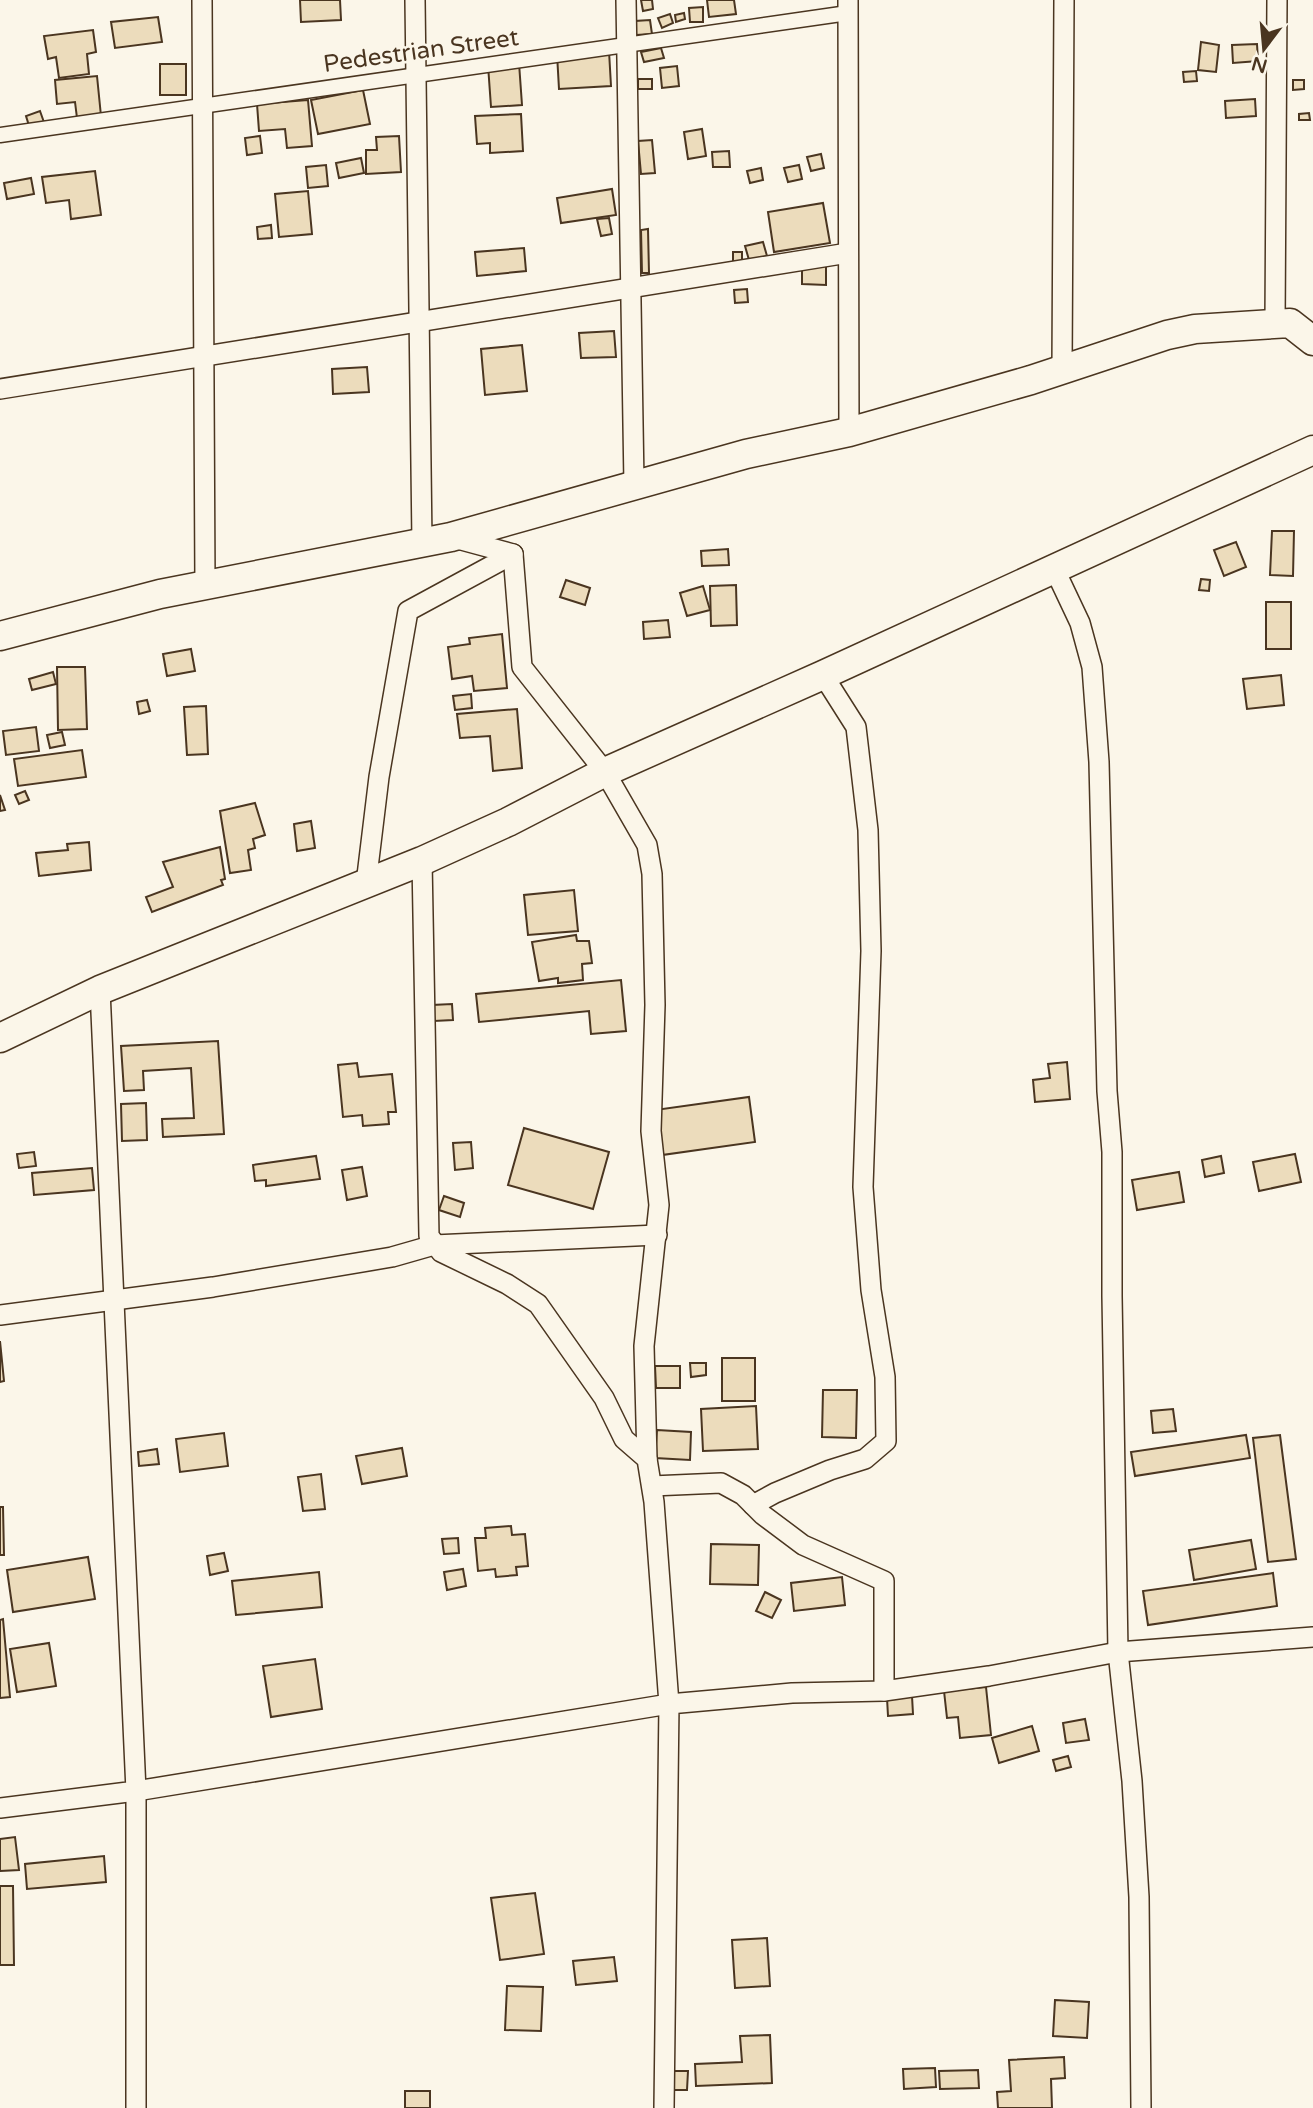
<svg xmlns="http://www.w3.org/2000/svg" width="1313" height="2108" viewBox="0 0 1313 2108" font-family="'Varela Round',sans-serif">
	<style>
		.building { fill: #ecdcbc; stroke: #4a3520; stroke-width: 2 }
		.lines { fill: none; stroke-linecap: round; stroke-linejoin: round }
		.pedestrian-casing { stroke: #4a3520; stroke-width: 17 }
		.minor-casing { stroke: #4a3520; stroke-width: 22 }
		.secondary-casing { stroke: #4a3520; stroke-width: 31 }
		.pedestrian { stroke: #fbf6e9; stroke-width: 14 }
		.minor { stroke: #fbf6e9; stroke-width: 19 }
		.secondary { stroke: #fbf6e9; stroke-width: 28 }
		.labels { text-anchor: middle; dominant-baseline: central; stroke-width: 5; stroke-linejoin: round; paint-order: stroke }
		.street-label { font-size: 24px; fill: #4a3520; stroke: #fbf6e9 }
	</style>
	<rect width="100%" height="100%" fill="#fbf6e9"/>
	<!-- building -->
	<g class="building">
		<path d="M300,0h40l1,20 -40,2z"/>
		<path d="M641,0h11l1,9 -10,2z"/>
		<path d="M707,0h27l2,14 -27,3z"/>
		<path d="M703,7v15h-13l-1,-14z"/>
		<path d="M684,13l1,6 -9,3 -1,-7z"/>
		<path d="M670,14l3,9 -11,5 -4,-10z"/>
		<path d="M158,17l4,25 -47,6 -4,-26z"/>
		<path d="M650,20l2,14 -16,1 -1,-14z"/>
		<path d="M93,30l3,22 -9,2 2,20 -30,4 -3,-21 -8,2 -4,-23z"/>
		<path d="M1201,42l18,3 -3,27 -18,-2z"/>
		<path d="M1257,44l1,17 -25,2 -1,-18z"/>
		<path d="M661,48l3,10 -20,4 -3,-10z"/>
		<path d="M609,51l2,35 -52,3 -2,-35z"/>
		<path d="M519,63l3,42 -31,2 -3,-42z"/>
		<rect x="160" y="64" width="26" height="31"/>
		<path d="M677,66l2,20 -17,2 -2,-20z"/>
		<path d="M1196,71l1,10 -13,1 -1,-10z"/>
		<path d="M97,76l4,40 -24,2 -2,-16 -18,2 -2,-24z"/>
		<rect x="638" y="79" width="14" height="10"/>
		<path d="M1293,80h11v9l-11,1z"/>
		<path d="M363,90l7,34 -52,10 -7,-34z"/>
		<path d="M1255,99l1,17 -30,2 -1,-17z"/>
		<path d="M308,100l4,46 -25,2 -2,-19 -26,2 -2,-27z"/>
		<path d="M40,111l6,17 -15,4 -5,-16z"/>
		<path d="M1309,113l1,7h-11v-6z"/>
		<path d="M521,114l2,37 -33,2v-10l-13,1 -2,-28z"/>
		<path d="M702,129l4,27 -18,3 -4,-27z"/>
		<path d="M260,136l2,17 -15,2 -2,-17z"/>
		<path d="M399,136l2,36 -35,2v-24h11l-1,-13z"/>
		<path d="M652,140l3,33 -14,1 -3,-33z"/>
		<path d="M729,151l1,16h-17l-1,-15z"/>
		<path d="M821,154l3,14 -13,3 -4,-14z"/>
		<path d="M361,158l3,15 -25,5 -3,-15z"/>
		<path d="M326,165l2,21 -20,2 -2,-21z"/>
		<path d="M799,165l3,14 -14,3 -4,-14z"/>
		<path d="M761,168l2,12 -13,3 -3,-12z"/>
		<path d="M95,171l6,44 -30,4 -2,-19 -23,3 -4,-26z"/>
		<path d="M31,178l3,16 -27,5 -3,-16z"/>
		<path d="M612,189l4,26 -55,8 -4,-25z"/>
		<path d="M308,191l4,43 -33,3 -4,-43z"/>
		<path d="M823,203l7,40 -56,9 -6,-40z"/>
		<path d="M609,218l3,16 -11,2 -4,-17z"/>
		<path d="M271,225l1,13 -14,1 -1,-12z"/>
		<path d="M648,229l1,44h-7l-1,-43z"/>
		<path d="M763,242l4,14 -18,4 -4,-14z"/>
		<path d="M524,248l2,23 -49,5 -2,-24z"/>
		<rect x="733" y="252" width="9" height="17"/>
		<path d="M802,263l24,1v21l-24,-1z"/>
		<path d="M747,289l1,13 -13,1 -1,-13z"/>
		<path d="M614,331l2,26 -35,1 -2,-25z"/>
		<path d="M522,345l5,46 -42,4 -4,-46z"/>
		<path d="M367,367l2,25 -36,2 -1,-25z"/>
		<path d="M1272,531h22l-1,45 -23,-1z"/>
		<path d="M1236,542l10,25 -22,9 -10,-26z"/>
		<path d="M728,549l1,16 -27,1 -1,-15z"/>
		<path d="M1201,579l9,1 -1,11 -10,-1z"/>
		<path d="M566,580l24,8 -5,17 -25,-8z"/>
		<path d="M736,585l1,40 -26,1 -1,-40z"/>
		<path d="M703,586l7,24 -23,6 -7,-23z"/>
		<rect x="1266" y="602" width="25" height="47"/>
		<path d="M668,620l2,17 -26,2 -1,-17z"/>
		<path d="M502,634l5,54 -33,3 -2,-15 -20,3 -4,-32 22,-3 -1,-6z"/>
		<path d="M191,649l4,22 -28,5 -4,-22z"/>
		<path d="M57,667h28l2,62 -29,1z"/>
		<path d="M53,672l3,12 -24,6 -3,-11z"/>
		<path d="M1281,675l3,30 -37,4 -4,-30z"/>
		<path d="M471,694l1,14 -17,2 -2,-14z"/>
		<path d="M147,700l3,11 -11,3 -2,-12z"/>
		<path d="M206,706l2,48 -21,1 -3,-48z"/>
		<path d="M517,709l5,59 -29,3 -3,-35 -30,2 -3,-24z"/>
		<path d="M36,727l3,24 -33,4 -3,-24z"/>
		<path d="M62,732l3,13 -15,3 -3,-13z"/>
		<path d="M82,750l4,27 -68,9 -4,-27z"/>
		<path d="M25,791l4,9 -10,4 -4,-9z"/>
		<path d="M0,795l5,15 -5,1z"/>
		<path d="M255,803l10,32 -12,4 2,9 -7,2 3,20 -21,3 -10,-62z"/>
		<path d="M311,821l4,27 -18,3 -3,-27z"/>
		<path d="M89,842l2,28 -52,6 -3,-23 32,-3 -1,-6z"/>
		<path d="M220,847l5,32 -4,1 2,5 -71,27 -6,-15 27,-10 -10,-25z"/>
		<path d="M574,890l4,41 -50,4 -4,-40z"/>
		<path d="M576,935l1,6h12l3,22 -10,1 1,16 -25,3v-5l-19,3 -7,-39z"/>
		<path d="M621,980l5,51 -35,3 -2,-23 -110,11 -3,-28z"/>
		<path d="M452,1004l1,16 -19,1 -2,-16z"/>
		<path d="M218,1041l6,93 -61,3 -1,-18 32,-1 -3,-50 -48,3 1,19 -20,1 -3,-45z"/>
		<path d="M1067,1062l3,37 -35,3 -2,-22 17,-2 -2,-14z"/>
		<path d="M357,1063l2,14 33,-3 4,38h-8l1,12 -26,2 -1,-11 -19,2 -5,-52z"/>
		<path d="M749,1097l6,45 -93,13 -7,-45z"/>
		<path d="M146,1103l1,37 -25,1 -1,-37z"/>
		<path d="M524,1128l85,24 -16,57 -85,-24z"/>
		<path d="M471,1142l2,26 -18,2 -2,-27z"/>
		<path d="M34,1152l2,14 -17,2 -2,-14z"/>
		<path d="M1295,1154l6,28 -42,9 -6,-29z"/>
		<path d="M316,1156l4,23 -54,7v-6l-11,1 -2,-16z"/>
		<path d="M1221,1156l3,17 -19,4 -3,-17z"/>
		<path d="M362,1167l5,29 -20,4 -5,-30z"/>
		<path d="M92,1168l2,22 -60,5 -2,-22z"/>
		<path d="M1179,1172l5,30 -47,8 -5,-30z"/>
		<path d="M444,1196l20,7 -4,14 -21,-7z"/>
		<path d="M0,1341l4,40 -4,1z"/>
		<rect x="722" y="1358" width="33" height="43"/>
		<path d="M690,1363h16v12l-15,2z"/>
		<path d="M655,1366h25v22h-24z"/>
		<path d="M823,1390h34l-1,48 -34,-1z"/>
		<path d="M756,1406l2,43 -55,2 -2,-42z"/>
		<path d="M1173,1409l3,22 -23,2 -2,-22z"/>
		<path d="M657,1430l34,2 -1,28 -35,-2z"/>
		<path d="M224,1433l4,33 -48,6 -4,-33z"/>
		<path d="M1246,1435l4,23 -115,18 -4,-24z"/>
		<path d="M1280,1435l16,124 -28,3 -15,-124z"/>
		<path d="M402,1448l5,28 -45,8 -6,-28z"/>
		<path d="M157,1449l2,15 -20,2 -1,-14z"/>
		<path d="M321,1474l4,35 -22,2 -5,-34z"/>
		<path d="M0,1507h3l1,48h-4z"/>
		<path d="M511,1526l1,9 13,-1 3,32 -12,1 1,8 -21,2 -1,-8 -17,2 -3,-33h11l-1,-10z"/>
		<path d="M458,1538l1,15 -15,1 -2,-15z"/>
		<path d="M1251,1540l5,29 -62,11 -5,-30z"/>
		<path d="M711,1544l48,1 -1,40 -48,-1z"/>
		<path d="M224,1553l4,18 -18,4 -3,-19z"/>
		<path d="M88,1557l7,42 -82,13 -6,-42z"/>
		<path d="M463,1569l3,17 -19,4 -3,-18z"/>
		<path d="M319,1572l3,35 -86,8 -4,-34z"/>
		<path d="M1273,1573l4,33 -129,19 -5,-34z"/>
		<path d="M842,1577l3,28 -51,6 -3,-28z"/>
		<path d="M765,1592l16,8 -9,18 -16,-7z"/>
		<path d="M3,1619l7,78 -10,1v-78z"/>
		<path d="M49,1643l7,43 -39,6 -7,-43z"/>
		<path d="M315,1659l7,50 -51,8 -8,-51z"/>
		<path d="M986,1687l5,48 -31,3 -2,-21 -11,1 -3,-27z"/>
		<path d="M912,1696l1,18 -25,2 -1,-18z"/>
		<path d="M1085,1719l4,21 -23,3 -3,-20z"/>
		<path d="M1032,1726l7,25 -40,12 -7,-25z"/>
		<path d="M1068,1756l3,11 -15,4 -3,-11z"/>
		<path d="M15,1837l4,33 -19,1v-32z"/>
		<path d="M104,1856l2,26 -79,7 -2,-25z"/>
		<path d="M0,1886h13l1,79h-14z"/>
		<path d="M535,1893l9,61 -44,6 -9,-62z"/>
		<path d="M767,1938l3,48 -35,2 -3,-48z"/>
		<path d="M614,1957l3,24 -41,4 -3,-24z"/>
		<path d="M507,1986l36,1 -2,44 -36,-1z"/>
		<path d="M1055,2000l34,2 -2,36 -34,-2z"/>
		<path d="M770,2035l2,48 -76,3 -1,-22 47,-2 -2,-26z"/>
		<path d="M1064,2057l1,21 -14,1 1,29h-54l-1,-16 14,-1 -2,-31z"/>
		<path d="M935,2068l1,19 -32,2 -1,-20z"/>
		<path d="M978,2070l1,18 -39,1 -1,-18z"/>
		<path d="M671,2071h17l-1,19h-16z"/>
		<rect x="405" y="2091" width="25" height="17"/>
	</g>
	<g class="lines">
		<defs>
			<path id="pedestrian" d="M0,135l848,-122"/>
			<g id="minor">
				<path d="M202,0l3,585"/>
				<path d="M415,0l7,543"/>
				<path d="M626,0l8,484"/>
				<path d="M848,0l1,432"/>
				<path d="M1275,324l2,-324"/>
				<path d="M1062,370l2,-370"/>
				<path d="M0,389l848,-136"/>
				<path d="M513,554l9,113 83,105 42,73 5,29 3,131 -4,126 8,74 -15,141 3,113"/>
				<path d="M1054,568l26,55 12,44 7,95 8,329 5,61v144l6,356 14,129 7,116 2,211"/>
				<path d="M366,884l13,-107 29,-166 105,-57 -59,-16"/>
				<path d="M0,1315l213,-28 179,-30 42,-12 223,-10"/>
				<path d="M652,1486l69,-3 22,12 20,20 40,30 81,36v110"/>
				<path d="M753,1505l22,-12 55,-23 35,-11 21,-18 -1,-64 -14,-87 -8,-103 8,-236 -3,-121 -12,-103 -33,-52"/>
				<path d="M0,1808l136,-17 -36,-801"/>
				<path d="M136,2108v-317l533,-87 -15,-202 -7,-43 -23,-20 -20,-41 -66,-94 -31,-20 -66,-32 -12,-16 -7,-375"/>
				<path d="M664,2108l5,-404 123,-11 92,-2 105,-15 129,-24 195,-15"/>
			</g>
			<g id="secondary">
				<path d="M0,636l160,-42 291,-57 295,-83 103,-22 182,-52 136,-45 28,-6 95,-6 23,18"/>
				<path d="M0,1038l100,-48 322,-129 86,-39 97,-50 218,-97 490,-225"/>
			</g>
		</defs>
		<!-- pedestrian casing -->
		<use href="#pedestrian" class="pedestrian-casing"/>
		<!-- minor casing -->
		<use href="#minor" class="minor-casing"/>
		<!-- secondary casing -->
		<use href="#secondary" class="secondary-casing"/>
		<!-- pedestrian -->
		<use href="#pedestrian" class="pedestrian"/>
		<!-- minor -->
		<use href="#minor" class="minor"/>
		<!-- secondary -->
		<use href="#secondary" class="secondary"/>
	</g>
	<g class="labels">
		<!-- street labels -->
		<g class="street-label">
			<text transform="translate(421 51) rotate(-8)">Pedestrian Street</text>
		</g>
	</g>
	<!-- north arrow -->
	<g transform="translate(1264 49) rotate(196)" stroke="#fbf6e9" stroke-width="5" paint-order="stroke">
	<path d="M0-5L12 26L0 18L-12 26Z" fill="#4a3520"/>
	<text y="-10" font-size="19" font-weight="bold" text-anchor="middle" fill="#4a3520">N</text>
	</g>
</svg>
